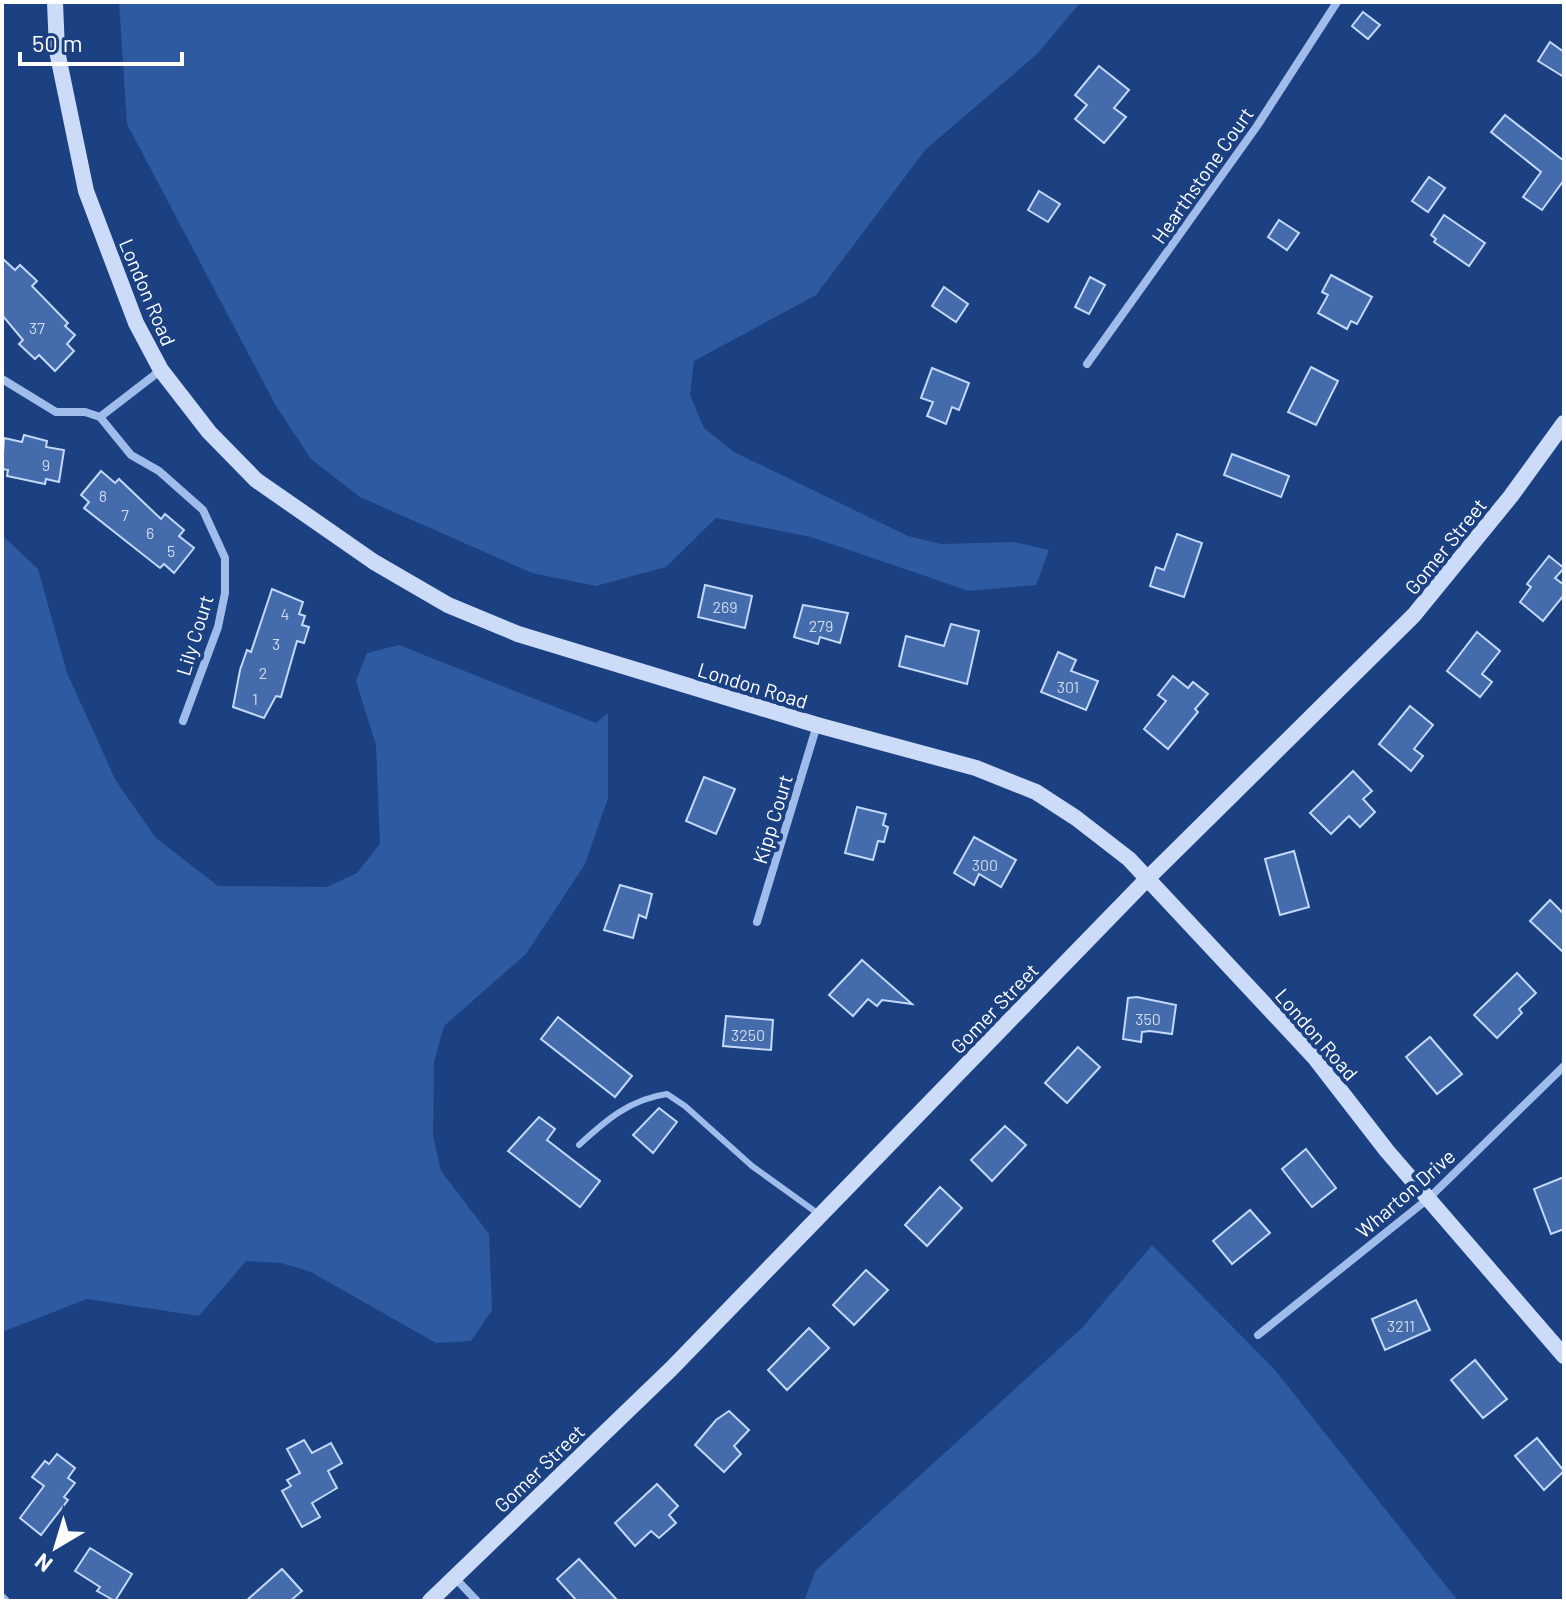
<svg xmlns="http://www.w3.org/2000/svg" width="1566" height="1603" viewBox="0 0 1566 1603" font-family="Barlow,sans-serif">
	<style>
		.green { fill: #2e5aa1 }
		.building { fill: #446bab; stroke: #c4d8f8; stroke-width: 2 }
		.lines { fill: none; stroke-linecap: round; stroke-linejoin: round }
		.lane { stroke: #a0bcea; stroke-width: 6 }
		.street { stroke: #a0bcea; stroke-width: 8 }
		.secondary { stroke: #cbdbf8; stroke-width: 16 }
		.labels { text-anchor: middle; dominant-baseline: central; stroke-width: 8; stroke-linejoin: round; paint-order: stroke }
		.number-label { font-size: 16px; fill: #d0daea }
		.street-label { font-size: 20px; fill: #fff; stroke: #1b4182 }
	</style>
	<rect width="100%" height="100%" fill="#1b4182"/>
	<!-- green -->
	<g class="green">
		<path d="M119,2h962l-45,53 -110,94 -110,146 -122,66 -4,34 14,33 30,24 174,84 34,8 72,-2 35,8 -13,35 -67,6 -158,-54 -95,-19 -50,49 -70,19 -64,-13 -172,-76 -49,-38 -35,-53 -149,-282z"/>
		<path d="M2,535l36,34 29,104 49,108 40,57 62,48 109,1 30,-14 23,-29 -4,-99 -20,-64 11,-28 32,-8 197,78 12,-10v85l-23,66 -59,90 -82,72 -10,36 -1,73 8,36 48,63 3,76 -21,31 -35,2 -125,-71 -30,-9 -35,-2 -47,55 -112,-17 -85,33z"/>
		<path d="M1152,1245l123,125 183,231h-654l12,-31 267,-243z"/>
	</g>
	<!-- building -->
	<g class="building">
		<path d="M1363,12l17,13 -12,14 -16,-13z"/>
		<path d="M1550,42l14,10v25l-26,-16z"/>
		<path d="M1099,66l30,24 -15,18 12,9 -22,26 -29,-24 12,-14 -12,-10z"/>
		<path d="M1505,115l59,46v19l-22,30 -19,-13 18,-25 -50,-40z"/>
		<path d="M1429,177l16,11 -17,24 -16,-11z"/>
		<path d="M1039,191l21,13 -12,18 -20,-12z"/>
		<path d="M1444,215l41,28 -16,23 -35,-24 2,-3 -5,-4z"/>
		<path d="M1279,220l20,13 -12,17 -19,-13z"/>
		<path d="M2,258l13,12 5,-5 17,16 -5,5 36,37 -3,3 10,9 -8,9 7,7 -19,20 -16,-16 -4,4 -16,-15 4,-4 -21,-25z"/>
		<path d="M1331,275l41,22 -15,27 -6,-3 -4,8 -29,-16 10,-18 -6,-3z"/>
		<path d="M1090,277l15,8 -16,29 -14,-7z"/>
		<path d="M944,287l24,17 -12,18 -24,-16z"/>
		<path d="M1311,367l27,14 -22,44 -28,-13z"/>
		<path d="M932,368l37,15 -10,27 -7,-3 -6,17 -19,-8 6,-14 -12,-4z"/>
		<path d="M24,435l23,6 -1,6 18,3 -5,32 -13,-3 -1,5 -38,-8 1,-6 -6,-1 2,-31 18,4z"/>
		<path d="M1232,454l57,22 -8,21 -57,-22z"/>
		<path d="M101,471l14,12 4,-4 42,40 4,-5 19,16 -5,6 15,12 -20,25 -10,-9 -4,4 -76,-60 5,-6 -8,-7z"/>
		<path d="M1177,534l25,9 -18,54 -34,-11 6,-19 8,3z"/>
		<path d="M1549,556l15,12 -9,10 9,7v10l-21,26 -23,-19 11,-15 -4,-3z"/>
		<path d="M705,585l47,11 -7,32 -47,-11z"/>
		<path d="M272,589l31,13 -4,12 6,2 -3,9 7,2 -5,16 -7,-2 -16,56 -5,-1 -12,22 -31,-11 7,-37 7,-20 4,2z"/>
		<path d="M803,605l45,8 -8,30 -20,-6 -2,7 -24,-7z"/>
		<path d="M951,624l28,7 -12,53 -68,-18 7,-30 38,10z"/>
		<path d="M1477,632l23,19 -18,23 10,8 -12,15 -33,-26z"/>
		<path d="M1058,652l18,8 -5,11 27,10 -12,29 -45,-18z"/>
		<path d="M1173,676l15,12 5,-6 15,12 -13,15 3,3 -30,37 -24,-20 22,-28 -8,-6z"/>
		<path d="M1410,706l23,19 -19,24 9,7 -12,15 -32,-27z"/>
		<path d="M1353,771l19,20 -9,8 12,13 -15,15 -11,-11 -18,18 -21,-21z"/>
		<path d="M704,777l31,12 -19,45 -30,-13z"/>
		<path d="M857,807l29,7 -3,11 5,2 -4,15 -6,-1 -5,19 -28,-7z"/>
		<path d="M974,837l42,23 -15,27 -22,-13 -5,11 -20,-12z"/>
		<path d="M1294,851l15,56 -29,8 -15,-56z"/>
		<path d="M620,885l32,9 -6,24 -7,-3 -6,23 -29,-8z"/>
		<path d="M1550,900l14,14v39l-34,-32z"/>
		<path d="M862,960l50,44 -30,-4 -5,6 -9,-7 -15,17 -24,-21z"/>
		<path d="M1517,973l19,20 -17,16 3,4 -25,25 -23,-23z"/>
		<path d="M1137,997l39,8 -4,29 -22,-3 -8,1 -1,10 -18,-3 5,-41z"/>
		<path d="M726,1016l47,4 -2,30 -48,-4z"/>
		<path d="M558,1017l74,59 -17,21 -74,-58z"/>
		<path d="M1430,1037l32,37 -25,20 -31,-37z"/>
		<path d="M1078,1047l22,20 -33,36 -22,-20z"/>
		<path d="M659,1108l18,14 -24,31 -20,-18z"/>
		<path d="M539,1117l16,12 -8,11 53,41 -20,26 -72,-56z"/>
		<path d="M1005,1126l21,19 -34,36 -21,-21z"/>
		<path d="M1306,1149l30,39 -24,19 -30,-38z"/>
		<path d="M1564,1177v52l-13,5 -17,-45z"/>
		<path d="M940,1187l22,21 -35,38 -22,-21z"/>
		<path d="M1250,1210l20,23 -38,31 -19,-23z"/>
		<path d="M866,1270l22,20 -34,35 -21,-20z"/>
		<path d="M1416,1300l14,30 -45,20 -13,-31z"/>
		<path d="M809,1328l20,20 -42,42 -19,-20z"/>
		<path d="M1475,1360l32,39 -24,19 -32,-38z"/>
		<path d="M729,1411l20,19 -15,16 7,8 -17,18 -29,-27 21,-25z"/>
		<path d="M1537,1438l27,33 -20,19 -29,-34z"/>
		<path d="M304,1440l8,13 19,-10 11,20 -14,8 9,17 -25,15 8,14 -18,10 -20,-36 9,-5 -4,-6 13,-7 -13,-24z"/>
		<path d="M57,1454l18,14 -7,10 7,5 -11,14 4,3 -27,35 -21,-17 24,-32 -12,-9 13,-16 4,3z"/>
		<path d="M657,1484l21,22 -9,9 7,8 -17,15 -8,-7 -16,15 -20,-23z"/>
		<path d="M90,1548l42,26 -17,27 -18,-10 3,-4 -25,-16z"/>
		<path d="M579,1559l39,42h-41l-20,-22z"/>
		<path d="M282,1569l20,22 -12,10h-44z"/>
	</g>
	<g class="lines">
		<!-- lane -->
		<path class="lane" d="M579,1145c26,-24 51,-46 88,-51l18,12 67,60 68,49"/>
		<!-- street -->
		<g class="street">
			<path d="M1087,364l170,-238 80,-124"/>
			<path d="M2,379l54,33h29l15,5 61,-47"/>
			<path d="M100,417l31,38 28,16 44,39 22,48v35l-7,34 -35,94"/>
			<path d="M757,922l60,-197"/>
			<path d="M1258,1335l171,-137 135,-132"/>
			<path d="M455,1578l22,23"/>
			<path d="M2,1597l4,4"/>
		</g>
		<!-- secondary -->
		<g class="secondary">
			<path d="M55,2l2,49 29,140 50,132 25,47 48,62 47,48 118,82 74,43 70,29 299,91 159,43 60,24 40,26 53,41 186,199 72,93 177,205"/>
			<path d="M430,1601l241,-232 476,-490 267,-264 97,-119 53,-73"/>
		</g>
	</g>
	<g class="labels">
		<!-- number labels -->
		<g class="number-label">
			<text x="37" y="327">37</text>
			<text x="46" y="464">9</text>
			<text x="103" y="495">8</text>
			<text x="125" y="514">7</text>
			<text x="150" y="532">6</text>
			<text x="171" y="550">5</text>
			<text x="725" y="606">269</text>
			<text x="285" y="613">4</text>
			<text x="821" y="625">279</text>
			<text x="276" y="643">3</text>
			<text x="263" y="672">2</text>
			<text x="1068" y="686">301</text>
			<text x="255" y="698">1</text>
			<text x="985" y="864">300</text>
			<text x="1148" y="1018">350</text>
			<text x="748" y="1034">3250</text>
			<text x="1401" y="1325">3211</text>
		</g>
		<!-- street labels -->
		<g class="street-label">
			<text transform="translate(1202 175) rotate(-55)">Hearthstone Court</text>
			<text transform="translate(148 292) rotate(67)">London Road</text>
			<text transform="translate(1445 546) rotate(-51)">Gomer Street</text>
			<text transform="translate(194 635) rotate(-73)">Lily Court</text>
			<text transform="translate(753 685) rotate(17)">London Road</text>
			<text transform="translate(772 819) rotate(-73)">Kipp Court</text>
			<text transform="translate(994 1008) rotate(-46)">Gomer Street</text>
			<text transform="translate(1317 1034) rotate(49)">London Road</text>
			<text transform="translate(1405 1193) rotate(-41)">Wharton Drive</text>
			<text transform="translate(539 1468) rotate(-44)">Gomer Street</text>
		</g>
	</g>
	<!-- border -->
	<rect width="1566" height="1603" fill="none" stroke="#ffffff" stroke-width="8"/>
	<!-- north arrow -->
	<g transform="translate(56 1547) rotate(218)" stroke="#1b4182" stroke-width="6" paint-order="stroke">
	<path d="M0-6L14 30L0 20L-14 30Z" fill="#ffffff"/>
	<text y="-12" font-size="22" font-weight="bold" text-anchor="middle" fill="#ffffff">N</text>
	</g>
	<!-- scale -->
	<path d="M20 52v12h162v-12" fill="none" stroke="#ffffff" stroke-width="4"/>
	<text x="32" y="52" font-size="24" fill="#ffffff" stroke="#1b4182" stroke-width="6" paint-order="stroke">50 m</text>
</svg>
